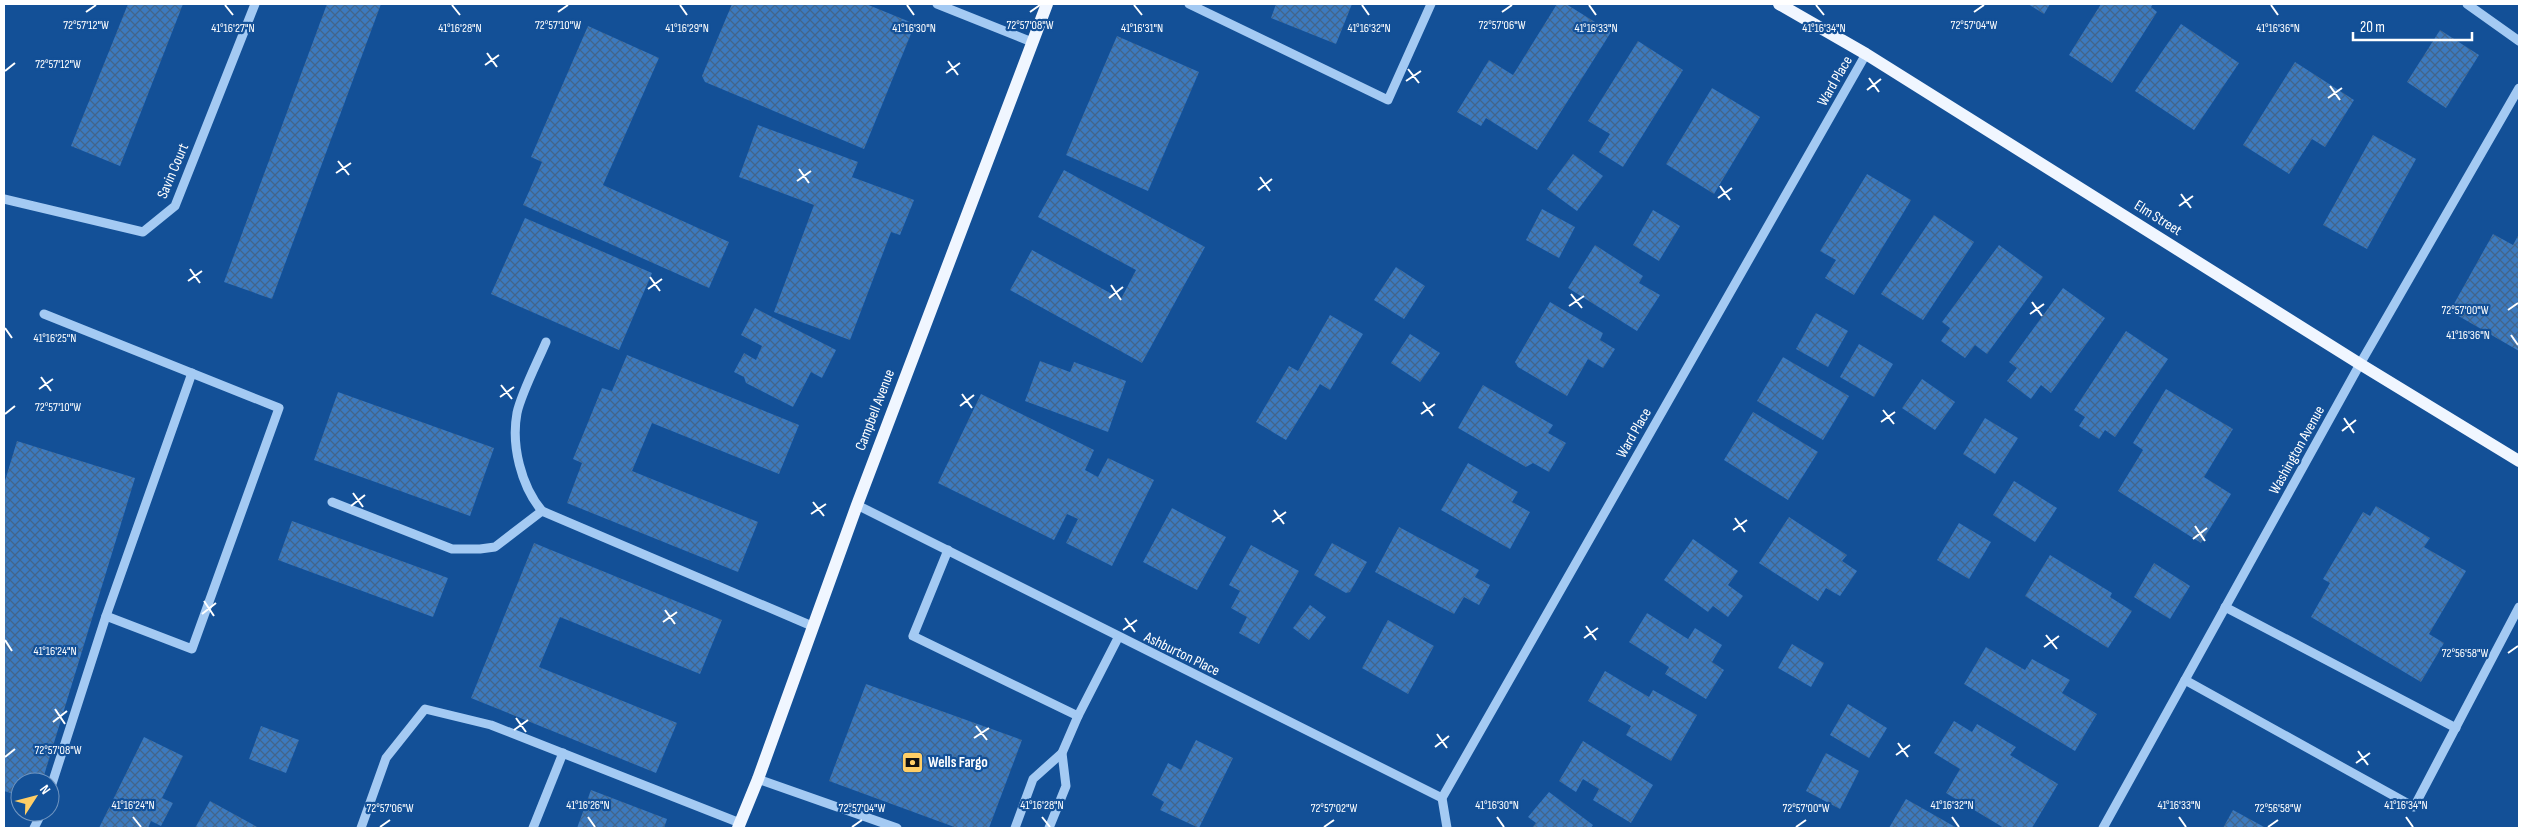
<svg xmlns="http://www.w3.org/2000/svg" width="2523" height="832" viewBox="0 0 2523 832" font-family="'Sofia Sans Condensed',sans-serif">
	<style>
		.building { fill: url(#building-cross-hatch) }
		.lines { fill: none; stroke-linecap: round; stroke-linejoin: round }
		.minor { stroke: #a4caf3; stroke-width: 9 }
		.major { stroke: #f0f6ff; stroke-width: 12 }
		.ticks { fill: none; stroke: #fff; stroke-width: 2 }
		.labels { text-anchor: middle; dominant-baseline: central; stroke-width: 4.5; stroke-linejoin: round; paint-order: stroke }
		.street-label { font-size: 15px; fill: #fff; stroke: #135097 }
		.poi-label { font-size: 15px; font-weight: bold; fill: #fff; stroke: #135097; text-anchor: start }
		.ticks-label { font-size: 12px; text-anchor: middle; fill: #fff; stroke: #135097; stroke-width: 4.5; stroke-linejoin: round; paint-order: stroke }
	</style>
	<defs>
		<pattern id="building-cross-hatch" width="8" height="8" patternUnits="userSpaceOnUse" patternTransform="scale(1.25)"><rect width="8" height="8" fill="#3c7abf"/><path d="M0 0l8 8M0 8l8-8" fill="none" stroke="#43658b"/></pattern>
	</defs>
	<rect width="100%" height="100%" fill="#135097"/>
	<!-- building -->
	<g class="building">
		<path d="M128,4h55l-63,162 -49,-20z"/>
		<path d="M327,4h54l-109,295 -48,-17z"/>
		<path d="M732,4h134l49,20 -51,125 -159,-67 -3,-6z"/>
		<path d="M1276,4h76l-16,40 -65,-26z"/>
		<path d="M1557,4h9l45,28 -74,118 -51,-32 -5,8 -24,-14 32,-52 24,15z"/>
		<path d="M2028,4h22l-6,10z"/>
		<path d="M2101,4h52l-2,3 6,5 -45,71 -43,-28z"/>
		<path d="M2181,24l58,39 -45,67 -59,-39z"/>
		<path d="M588,26l71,32 -56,127 126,57 -20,46 -186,-83 19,-43 -11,-5z"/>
		<path d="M2440,30l39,25 -33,53 -39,-26z"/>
		<path d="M1117,36l82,36 -51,119 -82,-36z"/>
		<path d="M1638,41l45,29 -60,97 -24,-15 11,-18 -22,-13z"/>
		<path d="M2295,62l59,38 -29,47 -13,-8 -23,35 -46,-29z"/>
		<path d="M1712,88l48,29 -46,77 -48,-30z"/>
		<path d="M758,125l100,37 -6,15 62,23 -14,35 -9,-3 -41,108 -76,-28 40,-107 -75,-28z"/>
		<path d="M2373,135l43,24 -49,90 -44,-24z"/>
		<path d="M1573,154l30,22 -26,35 -30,-22z"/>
		<path d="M1064,170l141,77 -63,116 -132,-73 22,-40 89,49 15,-29 -98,-53z"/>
		<path d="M1867,174l44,26 -57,95 -29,-17 11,-18 -16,-9z"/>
		<path d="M1542,209l33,18 -16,31 -33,-18z"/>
		<path d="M1653,210l27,16 -21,35 -26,-16z"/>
		<path d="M1934,215l40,27 -51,78 -42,-26z"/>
		<path d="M525,218l127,55 -33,77 -128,-56z"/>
		<path d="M2493,234l20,11 6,-11v117l-69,-40z"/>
		<path d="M1595,245l48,31 -4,7 21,12 -23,36 -69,-43z"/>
		<path d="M1999,245l44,32 -56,77 -12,-9 -10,13 -24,-17 9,-13 -8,-6z"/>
		<path d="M1396,267l29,19 -21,33 -30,-19z"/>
		<path d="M2063,288l42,30 -54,75 -10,-8 -10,14 -24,-18 10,-13 -8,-6z"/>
		<path d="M1550,302l53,31 -3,7 15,9 -12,19 -15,-9 -21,37 -49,-29 -3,-5z"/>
		<path d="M755,308l81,42 -14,28 -11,-6 -18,35 -47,-24 -2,-6 -10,-5 10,-19 12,7 6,-14 -21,-11z"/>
		<path d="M1816,313l32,18 -20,36 -32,-18z"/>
		<path d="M1330,315l33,19 -33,56 -10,-6 -34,56 -30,-18 33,-56 9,5z"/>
		<path d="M2126,331l42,28 -53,78 -10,-7 -6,9 -20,-13 6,-9 -11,-7z"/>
		<path d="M1410,334l30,19 -20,29 -29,-19z"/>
		<path d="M1859,344l34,20 -19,33 -34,-20z"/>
		<path d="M627,355l172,70 -20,49 -127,-51 -20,48 126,51 -20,50 -171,-69 15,-40 -9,-4 29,-71 10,3z"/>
		<path d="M1783,357l66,39 -26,44 -66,-39z"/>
		<path d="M1040,361l30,11 4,-10 52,19 -18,51 -83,-31z"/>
		<path d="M1922,379l33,23 -20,28 -33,-22z"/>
		<path d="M1483,385l70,40 -5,8 18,10 -17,29 -16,-9 -7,4 -68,-39z"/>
		<path d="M2166,389l67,40 -29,48 27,17 -30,49 -83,-52 25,-41 -10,-7z"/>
		<path d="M338,392l156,56 -24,68 -156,-56z"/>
		<path d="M981,394l113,56 -9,20 13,7 10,-19 46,22 -42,86 -46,-23 12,-24 -11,-5 -13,26 -116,-57z"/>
		<path d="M1753,412l65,40 -30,48 -64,-40z"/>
		<path d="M1985,418l33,20 -23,36 -32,-20z"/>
		<path d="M17,441l118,37 -93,304h-22v14l-16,-5v-307z"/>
		<path d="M1468,463l50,29 -6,10 18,10 -20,37 -69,-39z"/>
		<path d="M2014,481l43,27 -22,34 -42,-27z"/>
		<path d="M2376,506l54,32 -6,9 42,24 -37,63 15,9 -23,39 -110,-65 19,-34 -7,-4 40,-67 7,4z"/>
		<path d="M1172,508l54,29 -29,53 -54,-28z"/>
		<path d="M1789,517l58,38 -5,6 15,10 -17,25 -14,-8 -8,13 -59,-38z"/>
		<path d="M292,521l156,57 -15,39 -155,-57z"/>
		<path d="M1959,523l32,19 -22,37 -32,-19z"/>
		<path d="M1399,527l80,43 -4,7 15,8 -11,20 -15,-8 -10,17 -79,-42z"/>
		<path d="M1693,539l45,32 -10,14 15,11 -15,21 -15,-11 -5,6 -44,-32z"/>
		<path d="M534,543l188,77 -22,54 -140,-57 -21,50 138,56 -21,50 -185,-75z"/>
		<path d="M1332,543l35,19 -17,30 -4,1 -32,-18z"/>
		<path d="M1251,545l48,26 -40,73 -20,-11 8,-16 -16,-9 9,-17 -11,-6z"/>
		<path d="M2050,555l62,38 -2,4 22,14 -24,37 -83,-52z"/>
		<path d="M2154,563l36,23 -20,33 -36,-22z"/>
		<path d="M1310,605l16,12 -17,23 -16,-12z"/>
		<path d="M1647,613l41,26 7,-11 27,17 -10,17 12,8 -18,29 -41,-25 4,-7 -40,-25z"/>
		<path d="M1388,620l46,26 -26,48 -46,-26z"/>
		<path d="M1792,644l32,19 -13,24 -33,-19z"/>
		<path d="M1986,647l39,23 7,-11 38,21 -8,13 35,21 -22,37 -111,-67z"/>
		<path d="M1605,671l44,26 4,-7 44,25 -26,46 -45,-26 5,-9 -43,-25z"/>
		<path d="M866,684l156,56 -33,88h-32l-128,-47z"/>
		<path d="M1848,704l39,24 -18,30 -39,-23z"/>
		<path d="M1954,721l18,11 5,-8 39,23 -6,8 48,29 -26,44h-28l-58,-35 14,-24 -26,-16z"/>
		<path d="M261,726l38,14 -13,33 -37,-14z"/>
		<path d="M144,737l39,19 -21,42 11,5 -12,23 -10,-5 -3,7h-49z"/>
		<path d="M1196,740l37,18 -34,70 -39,-18 4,-8 -12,-7 16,-32 13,7z"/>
		<path d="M1583,741l70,44 -22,38 -38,-23 6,-11 -16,-10 -7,13 -17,-11z"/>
		<path d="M1826,753l33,18 -19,38 -34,-18z"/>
		<path d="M591,790l76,29 -3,9h-87z"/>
		<path d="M1549,792l44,33 -2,3h-59l4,-5 -8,-6z"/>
		<path d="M1906,799l51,29h-68z"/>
		<path d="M210,801l49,27h-64z"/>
		<path d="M2233,810l33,18h-43z"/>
	</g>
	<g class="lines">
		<!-- minor -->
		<g class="minor">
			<path d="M937,4l95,38"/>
			<path d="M1189,4l199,96 43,-96"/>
			<path d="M2467,4l52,37"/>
			<path d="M4,199l139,33 32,-26 80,-202"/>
			<path d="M44,314l235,94 -87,241 -86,-33"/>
			<path d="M546,342c-8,19 -25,52 -29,71 -6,32 4,73 25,98l270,115"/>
			<path d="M332,502l120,47h28l15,-2 47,-36"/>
			<path d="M857,505l585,293"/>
			<path d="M948,550l-35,86 165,80"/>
			<path d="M2225,607l231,121"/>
			<path d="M2185,680l229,127 105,-200"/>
			<path d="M758,779l139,49"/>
			<path d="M50,790l56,-174 86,-243"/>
			<path d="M34,828l8,-16"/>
			<path d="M361,828l25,-70 39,-49 66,16 249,98"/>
			<path d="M533,828l30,-75"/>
			<path d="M1015,828l18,-49 29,-26"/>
			<path d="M1049,828l17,-42 -4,-33 16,-37 40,-78"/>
			<path d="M1447,828l-5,-30 424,-744"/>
			<path d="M2103,828l257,-464 159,-276"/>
		</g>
		<!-- major -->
		<g class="major">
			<path d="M1779,4l87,50 494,310 159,97"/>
			<path d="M738,828l20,-49 99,-274 190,-501"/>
		</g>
	</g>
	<!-- ticks -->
	<path class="ticks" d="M225,5l8,10M452,5l8,10M680,5l7,10M907,5l7,10M1134,5l8,10M1362,5l7,10M1589,5l7,10M1816,5l8,10M2271,5l7,10M86,12l10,-7M558,12l10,-7M1030,12l10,-7M1502,12l10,-7M1974,12l10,-7M487,53l10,14M948,61l10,14M485,65l14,-10M1408,69l11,14M5,71l10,-8M946,73l14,-10M1869,78l10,14M1406,81l15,-10M2330,86l10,14M1867,90l14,-11M2328,98l14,-10M338,161l11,14M799,169l10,14M336,173l15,-10M1260,177l10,14M797,181l14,-10M1720,186l10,14M1258,190l14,-11M2181,194l10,14M1718,198l14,-10M2179,206l14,-10M190,269l10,14M650,277l10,14M188,281l14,-10M1111,285l10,15M648,289l14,-10M1571,294l11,14M1109,298l14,-11M2032,302l10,14M1569,306l15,-10M2508,310l10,-7M2030,314l14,-10M5,328l7,10M2511,335l7,10M41,377l10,14M501,385l11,14M39,389l14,-10M962,394l10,14M500,397l14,-10M1423,402l10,14M960,406l14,-11M1883,410l11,14M5,414l10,-8M1421,414l14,-10M2344,418l10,15M1881,422l14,-10M2342,431l14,-11M353,493l10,14M813,502l11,14M351,506l14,-11M1274,510l10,14M811,514l15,-10M1735,518l10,14M1272,522l14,-10M2195,526l10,15M1733,530l14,-10M2193,539l14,-11M204,601l10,15M665,610l10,14M202,614l14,-11M1125,618l10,14M663,622l14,-10M1586,626l10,14M1123,630l14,-10M2046,635l11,14M1584,638l14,-10M5,640l7,11M2044,647l15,-11M2508,653l10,-7M55,709l10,15M516,718l10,14M53,722l14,-11M976,726l11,14M514,730l14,-10M1437,734l10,14M974,738l15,-10M1898,743l10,14M1435,747l14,-11M2358,751l10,14M1896,755l14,-10M5,757l10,-8M2356,763l14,-10M133,817l8,10M588,817l7,10M1042,817l8,10M1497,817l7,10M1952,817l7,10M2179,817l7,10M2406,817l7,10M380,827l10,-7M852,827l10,-7M1324,827l10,-7M1796,827l10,-7M2268,827l10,-7"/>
	<!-- icons -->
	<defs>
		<symbol id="bank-square" viewBox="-11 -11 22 22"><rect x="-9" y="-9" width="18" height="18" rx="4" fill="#ffce66" stroke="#135097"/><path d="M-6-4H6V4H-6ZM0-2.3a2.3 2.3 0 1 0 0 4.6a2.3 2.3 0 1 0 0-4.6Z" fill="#111"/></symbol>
	</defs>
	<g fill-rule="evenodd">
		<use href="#bank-square" x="900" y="750" width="25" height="25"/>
	</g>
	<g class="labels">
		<!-- street labels -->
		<g class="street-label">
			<text transform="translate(1835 81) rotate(-60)">Ward Place</text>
			<text transform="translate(173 171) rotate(-67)">Savin Court</text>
			<text transform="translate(2158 218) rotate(32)">Elm Street</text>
			<text transform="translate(875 410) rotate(-69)">Campbell Avenue</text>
			<text transform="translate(1634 433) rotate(-60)">Ward Place</text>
			<text transform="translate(2297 450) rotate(-61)">Washington Avenue</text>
			<text transform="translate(1182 654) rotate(26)">Ashburton Place</text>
		</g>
		<!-- poi labels -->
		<g class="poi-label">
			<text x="928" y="762">Wells Fargo</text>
		</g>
	</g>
	<g class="ticks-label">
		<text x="1502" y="29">72°57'06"W</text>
		<text x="1974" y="29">72°57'04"W</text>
		<text x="86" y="29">72°57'12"W</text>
		<text x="558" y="29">72°57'10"W</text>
		<text x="1030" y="29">72°57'08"W</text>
		<text x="233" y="32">41°16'27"N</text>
		<text x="460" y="32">41°16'28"N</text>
		<text x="687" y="32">41°16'29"N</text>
		<text x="914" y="32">41°16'30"N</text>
		<text x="1142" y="32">41°16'31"N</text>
		<text x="1824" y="32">41°16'34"N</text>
		<text x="1369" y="32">41°16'32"N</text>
		<text x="1596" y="32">41°16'33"N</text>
		<text x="2278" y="32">41°16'36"N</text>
		<text x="58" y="68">72°57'12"W</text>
		<text x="2465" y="314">72°57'00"W</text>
		<text x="2468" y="339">41°16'36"N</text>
		<text x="55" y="342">41°16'25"N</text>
		<text x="58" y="411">72°57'10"W</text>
		<text x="55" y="655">41°16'24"N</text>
		<text x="2465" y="657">72°56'58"W</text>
		<text x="58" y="754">72°57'08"W</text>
		<text x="133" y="809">41°16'24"N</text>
		<text x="588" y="809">41°16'26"N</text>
		<text x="1042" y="809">41°16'28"N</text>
		<text x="1497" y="809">41°16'30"N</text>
		<text x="1952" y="809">41°16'32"N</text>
		<text x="2179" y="809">41°16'33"N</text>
		<text x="2406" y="809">41°16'34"N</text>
		<text x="390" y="812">72°57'06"W</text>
		<text x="862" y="812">72°57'04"W</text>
		<text x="1334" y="812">72°57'02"W</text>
		<text x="1806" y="812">72°57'00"W</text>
		<text x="2278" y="812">72°56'58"W</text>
	</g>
	<!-- border -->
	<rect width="2523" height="832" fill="none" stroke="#ffffff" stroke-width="10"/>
	<!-- north arrow -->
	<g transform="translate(35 797) rotate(54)"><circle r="24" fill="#135097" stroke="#7196c1"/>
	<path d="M0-4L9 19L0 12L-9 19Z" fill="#ffce66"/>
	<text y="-8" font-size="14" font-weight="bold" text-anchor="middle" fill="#ffffff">N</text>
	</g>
	<!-- scale -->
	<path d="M2353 32v8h119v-8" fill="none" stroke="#ffffff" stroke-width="2.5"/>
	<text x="2360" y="32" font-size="15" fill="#ffffff" stroke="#135097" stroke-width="4" paint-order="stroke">20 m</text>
</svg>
